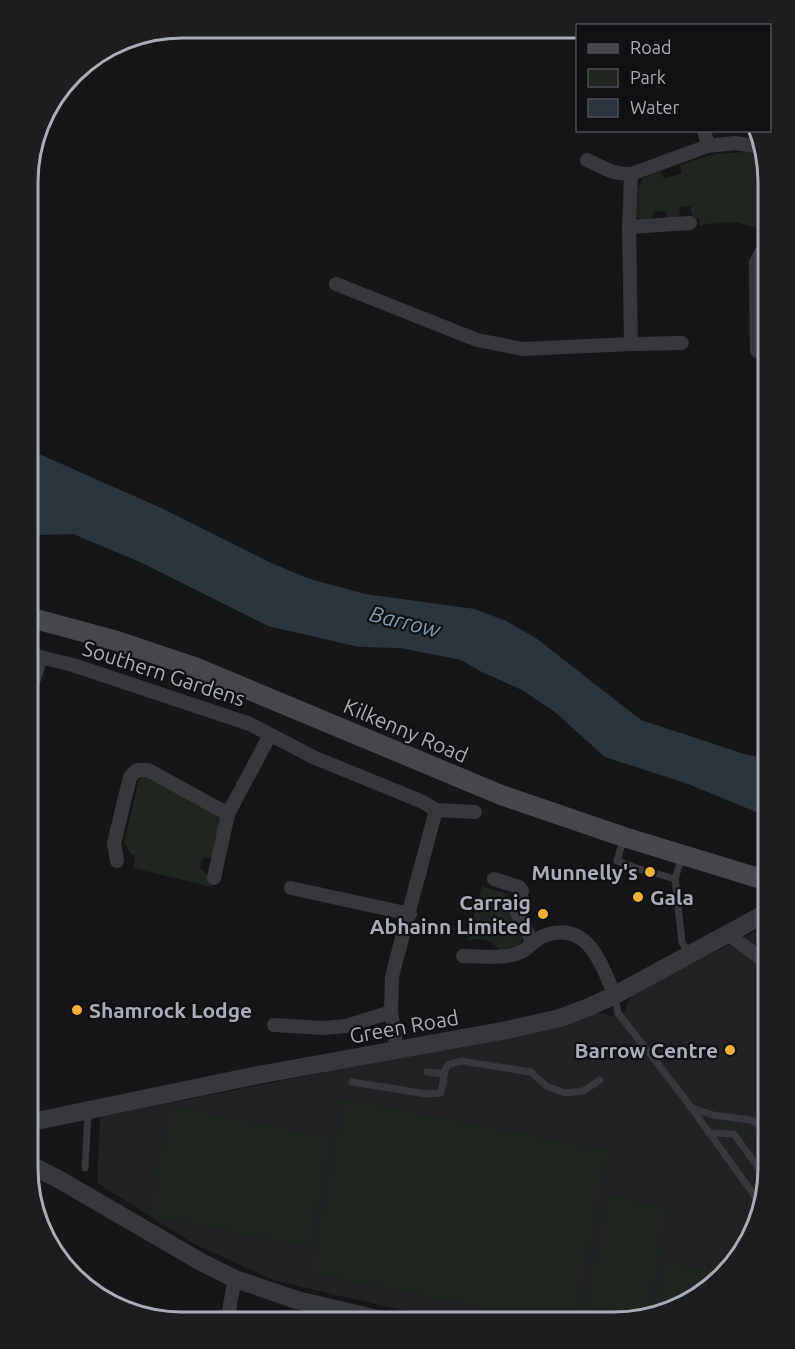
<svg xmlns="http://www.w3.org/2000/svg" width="795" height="1349" viewBox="0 0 795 1349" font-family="Ubuntu,sans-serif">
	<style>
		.built { fill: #222225 }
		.green { fill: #1e261f }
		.water { fill: #2c353c }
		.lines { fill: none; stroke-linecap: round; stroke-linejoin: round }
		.service { stroke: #37383d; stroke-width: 7 }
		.minor { stroke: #37383d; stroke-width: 14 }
		.tertiary { stroke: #37383d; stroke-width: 18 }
		.secondary { stroke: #45474d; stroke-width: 20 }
		.poi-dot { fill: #f2b134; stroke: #111113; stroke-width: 2 }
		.labels { text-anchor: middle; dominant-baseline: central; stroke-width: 4.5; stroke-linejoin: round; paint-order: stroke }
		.street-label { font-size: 21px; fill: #a8adb8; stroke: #111113 }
		.poi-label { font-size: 21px; font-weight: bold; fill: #a8adb8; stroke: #111113; text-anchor: end }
		.water-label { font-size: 22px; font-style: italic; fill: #7f9bb3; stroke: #111113 }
		.rim { fill: none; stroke: #a8adb8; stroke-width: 3 }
	</style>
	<rect width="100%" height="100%" fill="#161618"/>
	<!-- built -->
	<path class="built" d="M768,925v253l-32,83 -64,49 -58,12 -165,-1 -173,-40 -80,-36 -99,-62 3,-66 459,-92 28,-11 16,-1 8,3 14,-5 2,-9 9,-10z"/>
	<!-- green -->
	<g class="green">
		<path d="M746,152l17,2 5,28v12l-3,1 3,36 -32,-9 -28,2 -8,2 -1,-8h-6l-3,-12 -10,1 -1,11 -13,2v-9l-13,1v8c-7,1 -12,2 -16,-5l1,-27 5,-10 18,-7 3,8 18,-6 -2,-8 34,-11z"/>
		<path d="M144,776h5l67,37 7,8 -10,37h-10l-3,10 9,8 3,11 -79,-19 2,-13 -4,-1 -7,-12 15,-63z"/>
		<path d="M482,886l25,8 4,7 2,20 9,18 -2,6 -21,5c-9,-12 -19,-13 -32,-9z"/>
		<path d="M344,1099l265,52 -33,171h-17l-249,-49z"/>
		<path d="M169,1106l163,32 -21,109 -163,-32z"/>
		<path d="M715,1120c20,2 37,4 53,18v10l-4,2 -13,-18 -7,4 -6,-6 -24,-4z"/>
		<path d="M607,1195l61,14 -20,106 -34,7h-32z"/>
		<path d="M663,1262l56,10 -1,3 -46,35 -19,4z"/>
	</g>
	<!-- water -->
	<path class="water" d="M28,449l133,59 108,54 38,16 58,16 110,15 31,12 30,17 105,82 103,34 24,5v58l-80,-33 -83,-27 -50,-45 -33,-22 -40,-18 -21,-12 -61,-12 -41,-1 -91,-21 -128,-64 -67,-28 -36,1 -9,-3z"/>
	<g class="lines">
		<!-- service -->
		<g class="service">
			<path d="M623,840l-6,21 25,9"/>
			<path d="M658,874l17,5 7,-23"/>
			<path d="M675,879l7,63 6,11"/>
			<path d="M615,996l3,17 67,86 74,103"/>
			<path d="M427,1072l17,2"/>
			<path d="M352,1082l75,12 14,-1 4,-23 3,-5 13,-4 70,11 15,14 19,7 18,-2 17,-11"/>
			<path d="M692,1108l21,7 38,5 17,10"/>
			<path d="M709,1133l25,1 33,46"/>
			<path d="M85,1168l3,-56"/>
		</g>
		<!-- minor -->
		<g class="minor">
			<path d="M704,130l4,16"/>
			<path d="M587,160c15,7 27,15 44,14"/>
			<path d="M629,227l61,-4"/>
			<path d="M336,284l141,56 46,9 108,-5 -2,-117 2,-53 77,-28 27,-3 26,4"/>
			<path d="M631,344l51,-1"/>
			<path d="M757,351l-1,-88 7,-14 5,-4"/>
			<path d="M28,654l45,11 177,59 63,33 110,45 13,8"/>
			<path d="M28,698l13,-41"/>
			<path d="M117,861l-3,-18 16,-66 7,-7h11l80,44"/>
			<path d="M214,878l14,-64 42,-79"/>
			<path d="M494,879l25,8 3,4 -5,13v9l15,28"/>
			<path d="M291,888l119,26"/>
			<path d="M728,934l40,30"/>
			<path d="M463,956c18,0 43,4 60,-5 8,-5 13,-13 23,-16 43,-14 55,30 69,60"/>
			<path d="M274,1025l49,3 23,-2 45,-14"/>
			<path d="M397,1050l-6,-38 1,-36 44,-166 39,2"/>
			<path d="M227,1321l8,-42"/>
		</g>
		<!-- tertiary -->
		<g class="tertiary">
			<path d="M27,1123l231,-48 249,-45 53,-12 29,-11 26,-12 153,-83"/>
			<path d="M27,1163l33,17 141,82 34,17 62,21 89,21"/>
		</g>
		<!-- secondary -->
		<path class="secondary" d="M28,617l89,24 80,27 304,127 123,42 144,44"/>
	</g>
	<!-- markers -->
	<g class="poi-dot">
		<circle cx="650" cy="872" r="6"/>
		<circle cx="638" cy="897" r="6"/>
		<circle cx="543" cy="914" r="6"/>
		<circle cx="77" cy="1010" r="6"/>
		<circle cx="730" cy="1050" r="6"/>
	</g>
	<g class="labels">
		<!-- street labels -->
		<g class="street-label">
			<text transform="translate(164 673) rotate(18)">Southern Gardens</text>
			<text transform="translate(406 730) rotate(23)">Kilkenny Road</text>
			<text transform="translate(404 1026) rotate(-10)">Green Road</text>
		</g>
		<!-- poi labels -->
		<g class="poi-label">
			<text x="638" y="872">Munnelly's</text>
			<text x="650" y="897" text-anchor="start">Gala</text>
			<text x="531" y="902">Carraig<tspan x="531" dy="24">Abhainn Limited</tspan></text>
			<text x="89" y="1010" text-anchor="start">Shamrock Lodge</text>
			<text x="718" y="1050">Barrow Centre</text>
		</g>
		<!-- water labels -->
		<g class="water-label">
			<text transform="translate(405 621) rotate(14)">Barrow</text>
		</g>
	</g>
	<!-- crop -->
	<path d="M0 0H795V1349H0ZM182 38H614A144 144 0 0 1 758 182V1168A144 144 0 0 1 614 1312H182A144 144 0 0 1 38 1168V182A144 144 0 0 1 182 38Z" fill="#1d1d20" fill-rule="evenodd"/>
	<path class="rim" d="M182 38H614A144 144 0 0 1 758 182V1168A144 144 0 0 1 614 1312H182A144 144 0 0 1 38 1168V182A144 144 0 0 1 182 38Z"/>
	<!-- legend -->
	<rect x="576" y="24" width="195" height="108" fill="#111113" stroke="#4d4f55" stroke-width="1.5"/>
	<rect x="588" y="44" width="30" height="9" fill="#45474d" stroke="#4d4f55" stroke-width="1.5"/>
	<text x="630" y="54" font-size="18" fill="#a8adb8">Road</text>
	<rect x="588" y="69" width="30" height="18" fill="#1e261f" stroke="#4d4f55" stroke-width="1.5"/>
	<text x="630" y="84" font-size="18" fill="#a8adb8">Park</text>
	<rect x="588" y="99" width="30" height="18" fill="#2c353c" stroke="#4d4f55" stroke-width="1.5"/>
	<text x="630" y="114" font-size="18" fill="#a8adb8">Water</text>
</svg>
